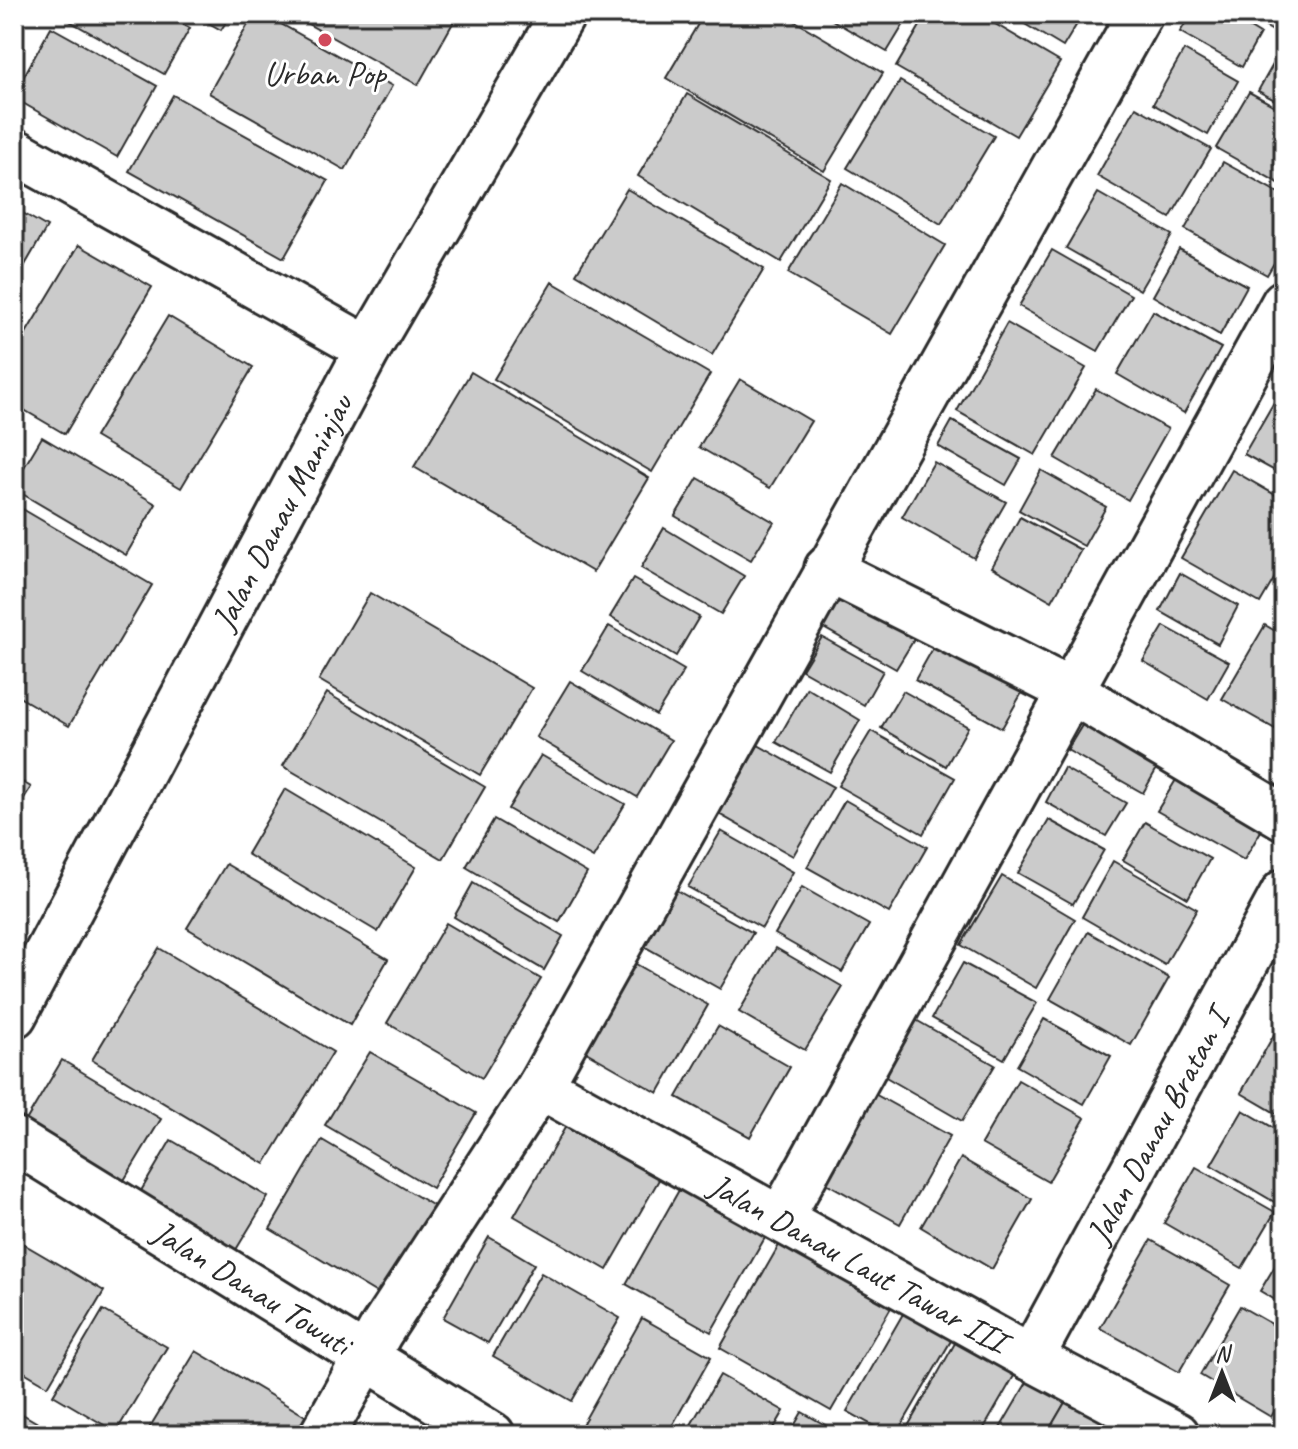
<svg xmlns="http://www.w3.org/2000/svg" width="1298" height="1449" viewBox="0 0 1298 1449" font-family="Caveat,sans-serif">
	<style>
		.building { fill: #cbcbcb; stroke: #2b2b2b; stroke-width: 2 }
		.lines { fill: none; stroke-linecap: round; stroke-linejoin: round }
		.minor-casing { stroke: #2b2b2b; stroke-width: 50 }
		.minor { stroke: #fff; stroke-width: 44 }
		.poi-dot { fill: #d1495b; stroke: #fff; stroke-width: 3 }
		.labels { text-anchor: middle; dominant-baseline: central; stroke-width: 6; stroke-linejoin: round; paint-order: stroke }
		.poi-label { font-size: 34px; fill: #2b2b2b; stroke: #fff }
		.street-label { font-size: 34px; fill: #2b2b2b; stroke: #fff }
	</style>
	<rect width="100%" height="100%" fill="#fff"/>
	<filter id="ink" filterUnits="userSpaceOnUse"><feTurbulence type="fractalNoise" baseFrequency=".0125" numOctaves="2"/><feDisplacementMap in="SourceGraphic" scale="16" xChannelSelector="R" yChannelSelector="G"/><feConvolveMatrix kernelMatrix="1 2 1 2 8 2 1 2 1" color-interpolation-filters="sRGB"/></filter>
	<g filter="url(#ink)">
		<!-- building -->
		<g class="building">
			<path d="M57,14h107l26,14 -26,46z"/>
			<path d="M193,14h38l-10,16z"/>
			<path d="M254,14h9l129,72 -47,84 -136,-77z"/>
			<path d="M290,14h168l-40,71z"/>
			<path d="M704,14h79l100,59 -59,98 -158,-93z"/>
			<path d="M822,14h88l-23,38z"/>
			<path d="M927,14h51l82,48 -44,74 -120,-69z"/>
			<path d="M1008,14h75l-20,33z"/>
			<path d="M1191,14h36l33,20 -18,33 -62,-35z"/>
			<path d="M1243,14h40l-10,17z"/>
			<path d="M51,27l106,59 -40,71 -103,-59v-4z"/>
			<path d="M1184,50l54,31 -30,54 -55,-31z"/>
			<path d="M1280,52l4,2v51l-26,-14z"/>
			<path d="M900,81l94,55 -53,88 -94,-56z"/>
			<path d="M1249,92l35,19v75l-68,-38z"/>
			<path d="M687,94l144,85 -50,83 -143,-86z"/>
			<path d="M173,95l155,86 -44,77 -155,-87z"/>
			<path d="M1136,107l75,42 -41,69 -73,-42z"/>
			<path d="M1223,162l61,34v50l-17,29 -82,-46z"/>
			<path d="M842,183l103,62 -53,89 -104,-61z"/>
			<path d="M627,189l137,80 -52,86 -136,-81z"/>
			<path d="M1098,193l74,42 -32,55 -74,-42z"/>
			<path d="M14,208l33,19 -33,57z"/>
			<path d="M79,245l73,42 -87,147 -51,-30v-51z"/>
			<path d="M1179,249l68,37 -27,49 -67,-39z"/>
			<path d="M1052,250l79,45 -33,56 -79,-45z"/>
			<path d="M552,282l158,92 -58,98 -158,-93z"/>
			<path d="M1153,311l68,37 -37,65 -67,-39z"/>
			<path d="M168,316l85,51 -72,121 -86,-51z"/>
			<path d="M1007,323l79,45 -51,87 -78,-44z"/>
			<path d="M471,372l178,106 -56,94 -179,-105z"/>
			<path d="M740,379l71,42 -41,67 -71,-41z"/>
			<path d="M1096,389l72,40 -40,71 -73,-42z"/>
			<path d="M1277,397l7,5v74l-40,-22z"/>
			<path d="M952,421l69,38 -15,26 -68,-39z"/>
			<path d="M42,437l114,67 -30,51 -112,-66v-5z"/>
			<path d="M934,462l72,40 -32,56 -72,-41z"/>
			<path d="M1041,470l65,37 -22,39 -65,-36z"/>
			<path d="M1232,470l52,30v62l-24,41 -79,-45z"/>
			<path d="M698,478l76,44 -23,38 -76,-44z"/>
			<path d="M14,504l138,81 -83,141 -55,-32z"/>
			<path d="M1020,517l61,33 -29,51 -60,-34z"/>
			<path d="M664,528l80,48 -23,38 -80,-46z"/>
			<path d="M1180,573l58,33 -20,38 -58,-33z"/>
			<path d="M633,579l66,38 -23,39 -66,-39z"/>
			<path d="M845,585l76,43 -25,41 -74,-42z"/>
			<path d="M370,593l162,95 -52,87 -161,-95z"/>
			<path d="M1265,625l19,11v98l-62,-35z"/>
			<path d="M609,626l75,44 -28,45 -74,-44z"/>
			<path d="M1164,626l65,36 -21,37 -65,-38z"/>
			<path d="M941,634l87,48 -26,46 -87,-48z"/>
			<path d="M822,637l61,34 -19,34 -62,-35z"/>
			<path d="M570,681l101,59 -34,57 -101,-60z"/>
			<path d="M807,688l53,32 -30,52 -54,-30z"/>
			<path d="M903,691l65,36 -22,39 -65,-38z"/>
			<path d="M327,693l158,94 -42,72 -160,-93z"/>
			<path d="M1092,709l75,42 -24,42 -76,-43z"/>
			<path d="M871,731l84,47 -32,56 -85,-48z"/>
			<path d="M758,745l75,42 -40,69 -74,-42z"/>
			<path d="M541,755l84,49 -32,54 -85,-49z"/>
			<path d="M1185,765l86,49 -27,46 -87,-49z"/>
			<path d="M1064,768l62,35 -20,33 -60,-34z"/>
			<path d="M14,777l17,10 -17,27z"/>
			<path d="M285,789l131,78 -38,65 -131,-78z"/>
			<path d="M845,800l82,47 -38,66 -82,-46z"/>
			<path d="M494,819l93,54 -28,49 -93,-55z"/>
			<path d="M1049,820l55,30 -31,54 -55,-31z"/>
			<path d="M1145,822l65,37 -22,39 -65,-38z"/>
			<path d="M721,831l72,41 -31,56 -74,-41z"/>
			<path d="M1113,861l84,48 -32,56 -83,-48z"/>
			<path d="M226,864l162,95 -38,66 -163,-97z"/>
			<path d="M1002,876l73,43 -39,69 -75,-43z"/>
			<path d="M473,883l90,53 -19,34 -90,-53z"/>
			<path d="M802,887l67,38 -27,47 -67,-38z"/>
			<path d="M674,889l79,44 -33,56 -78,-44z"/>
			<path d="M446,923l95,56 -59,99 -95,-55z"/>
			<path d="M1088,932l81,46 -38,67 -81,-46z"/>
			<path d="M159,948l174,104 -68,112 -173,-104z"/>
			<path d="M776,948l67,39 -38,63 -66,-38z"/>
			<path d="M629,960l79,45 -50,88 -79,-45z"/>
			<path d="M963,963l74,40 -33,56 -72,-41z"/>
			<path d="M1044,1019l67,37 -27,48 -67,-38z"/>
			<path d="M916,1020l79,45 -33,56 -78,-45z"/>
			<path d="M1280,1024l4,2v92l-43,-25z"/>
			<path d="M718,1026l72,41 -40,70 -73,-40z"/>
			<path d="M370,1052l106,61 -44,75 -107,-63z"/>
			<path d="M62,1060l99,59 -38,63 -99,-58z"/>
			<path d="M1018,1080l67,38 -37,64 -67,-38z"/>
			<path d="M871,1092l79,44 -50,88 -79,-44z"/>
			<path d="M1243,1110l41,24 -1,73 -72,-42z"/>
			<path d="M570,1119l94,52 -57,99 -93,-54z"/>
			<path d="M171,1140l97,57 -37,61 -96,-57z"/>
			<path d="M322,1140l112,66 -54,89 -110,-66z"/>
			<path d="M961,1158l71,41 -40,70 -71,-42z"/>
			<path d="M1196,1167l79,45 -33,56 -78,-45z"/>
			<path d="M688,1174l86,48 -63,110 -85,-48z"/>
			<path d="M790,1226l111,64 -70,121 -111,-63z"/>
			<path d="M489,1237l45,27 -46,79 -45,-25z"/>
			<path d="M1151,1240l79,45 -51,87 -79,-44z"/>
			<path d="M20,1242l84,49 -56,95 -34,-20v-115z"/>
			<path d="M1284,1251v54l-24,-14z"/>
			<path d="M541,1273l79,45 -48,83 -79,-45z"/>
			<path d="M1240,1306l44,25v64l-13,22 -71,-42z"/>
			<path d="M103,1310l64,37 -51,85 -63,-37z"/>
			<path d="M904,1312l48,27 -56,96h-6l-43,-24z"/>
			<path d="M642,1318l69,39 -44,78h-79l-9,-5z"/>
			<path d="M959,1336l59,33 -38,66h-77z"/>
			<path d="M196,1351l111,66 -11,18h-151z"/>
			<path d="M720,1375l64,36 -14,24h-85z"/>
			<path d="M1030,1377l37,22 -21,36h-50z"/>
			<path d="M1067,1399l54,32 -2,4h-73z"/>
			<path d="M14,1409l44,26h-44z"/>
			<path d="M802,1412l41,23h-54z"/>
		</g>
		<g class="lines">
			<defs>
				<g id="minor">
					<path d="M14,151l354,198"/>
					<path d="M827,569l244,122 213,126"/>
					<path id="s1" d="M14,1015l354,-666 195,-335"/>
					<path id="s2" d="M540,1086l491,272 146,77"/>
					<path id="s3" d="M14,1140l478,295"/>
					<path d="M781,1218l503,-915"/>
					<path id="s4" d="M1031,1358l253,-466"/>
					<path d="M322,1435l58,-103 160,-246 600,-1072"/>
				</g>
			</defs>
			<!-- minor casing -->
			<use href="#minor" class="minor-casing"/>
			<!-- minor -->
			<use href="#minor" class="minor"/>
		</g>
	</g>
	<!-- markers -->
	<circle class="poi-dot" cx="325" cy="40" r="8"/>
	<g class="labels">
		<!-- poi labels -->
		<g class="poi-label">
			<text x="325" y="73">Urban Pop</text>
		</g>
		<!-- street labels -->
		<g class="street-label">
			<text stroke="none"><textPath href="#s1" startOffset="570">Jalan Danau Maninjau</textPath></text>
			<text stroke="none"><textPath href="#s4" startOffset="264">Jalan Danau Bratan I</textPath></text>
			<text stroke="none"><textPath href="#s2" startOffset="364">Jalan Danau Laut Tawar III</textPath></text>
			<text stroke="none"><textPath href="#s3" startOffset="280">Jalan Danau Towuti</textPath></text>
		</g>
	</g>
	<!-- margin -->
	<rect width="1298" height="1449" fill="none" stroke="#fff" stroke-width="48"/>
	<rect x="24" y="24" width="1250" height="1401" fill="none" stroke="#2b2b2b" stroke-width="3" filter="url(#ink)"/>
	<!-- north arrow -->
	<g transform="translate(1222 1373)" stroke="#ffffff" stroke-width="6" paint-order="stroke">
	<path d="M0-6L14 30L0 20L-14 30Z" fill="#2b2b2b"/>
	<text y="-12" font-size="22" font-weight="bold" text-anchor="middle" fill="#2b2b2b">N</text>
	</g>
</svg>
